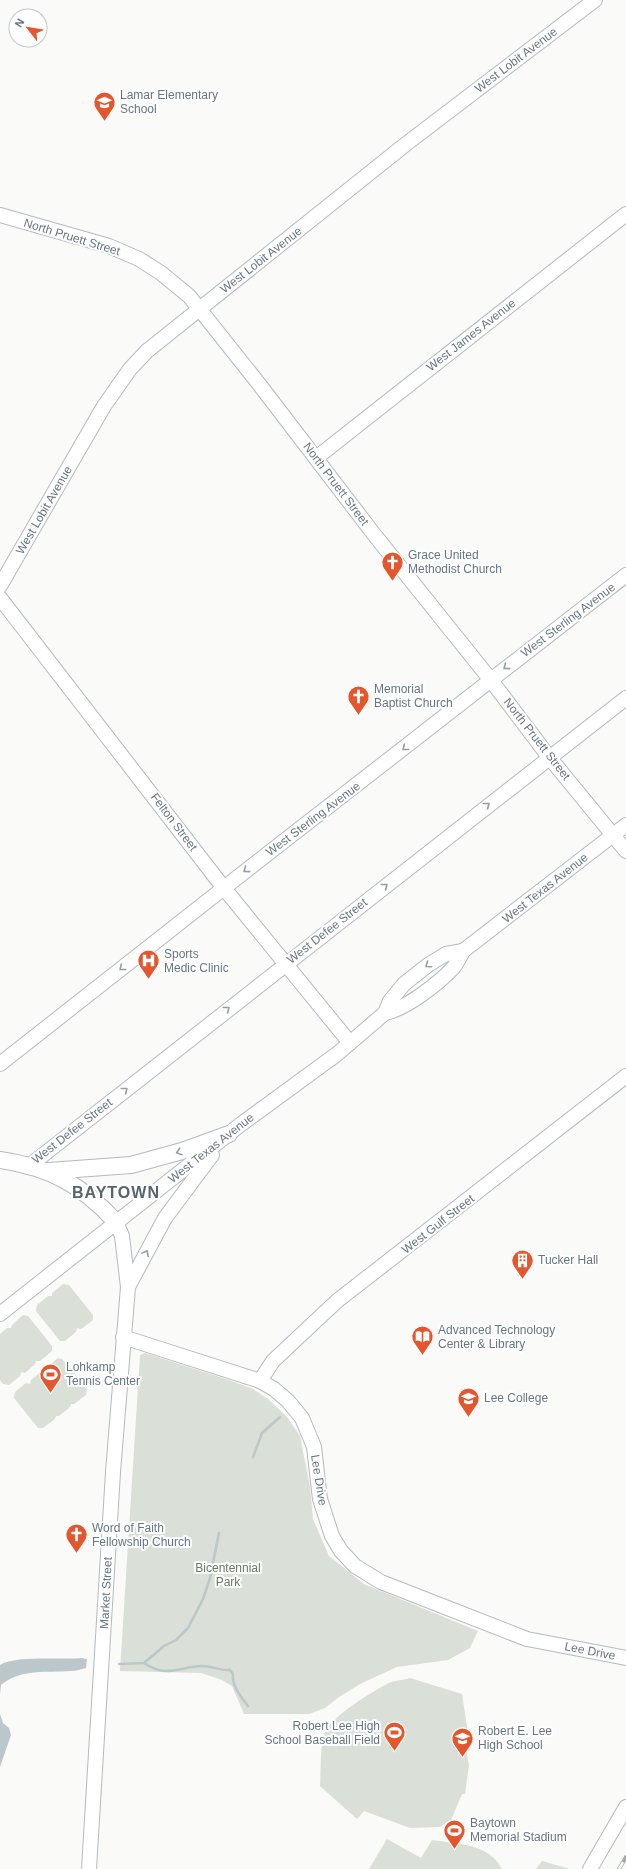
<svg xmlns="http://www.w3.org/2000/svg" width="626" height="1869" viewBox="0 0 626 1869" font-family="Helvetica,sans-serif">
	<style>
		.green { fill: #dadfd7 }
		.water { fill: #bbc7cb }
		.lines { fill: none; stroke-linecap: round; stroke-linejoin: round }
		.stream { stroke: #bbc7cb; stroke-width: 2.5 }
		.secondary-casing { stroke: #b3babf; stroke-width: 16 }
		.primary-casing { stroke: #b5babe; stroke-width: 18 }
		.secondary { stroke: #fff; stroke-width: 14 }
		.primary { stroke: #fff; stroke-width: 16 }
		.rail-casing { stroke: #a2aab0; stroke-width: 4 }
		.rail { stroke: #fff; stroke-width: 2.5; stroke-dasharray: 8; stroke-linecap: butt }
		.oneway { stroke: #939fa8 }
		.labels { text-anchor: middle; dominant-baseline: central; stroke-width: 4; stroke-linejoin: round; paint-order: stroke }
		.street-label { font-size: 12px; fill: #657683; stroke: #fff }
		.poi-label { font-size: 12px; fill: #657683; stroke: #fff; text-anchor: start }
		.park-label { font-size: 12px; fill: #687a64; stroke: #fff }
		.district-label { font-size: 16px; font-weight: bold; letter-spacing: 1px; fill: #57646e; stroke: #fff }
	</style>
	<rect width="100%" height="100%" fill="#fafaf8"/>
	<!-- green -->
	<g class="green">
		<path d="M63,1284l6,1 24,30v5l-12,9 -4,-1 -1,4 -11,9h-5l-24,-30 1,-6 11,-9h4v-3z"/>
		<path d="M23,1315l5,1 24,30v5l-12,10h-4l-1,3 -10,9 -4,-1 -1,4 -11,9 -6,-1 -3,-4v-46l7,-6h4l1,-3z"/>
		<path d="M145,1353l81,26 27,10 15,10 19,18 13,19 10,51 3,32 16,37 35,28 114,47 -8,17 -22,12 -51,7 -35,16 -23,14 -14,11 -16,6h-65l-12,-28 -10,-6 -21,-7 -81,-2 20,-316z"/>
		<path d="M58,1358l4,1 25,30 -1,6 -12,9h-3l-1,3 -11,9h-3l-1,3 -12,9h-5l-24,-30 1,-6 11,-9 4,1 1,-4 11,-9 3,1 1,-4z"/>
		<path d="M410,1678l52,16 7,45 -5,1 5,25 -4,29h-3l-11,26 -11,7 -30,1 -46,-17 -7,8 -37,-33c1,-13 0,-40 4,-52 6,-17 49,-43 65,-51 7,-3 15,-3 21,-5z"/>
		<path d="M387,1839l34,19 11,-18c24,4 57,3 70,29h-133z"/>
		<path d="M542,1861l28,8h-34z"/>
	</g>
	<!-- water -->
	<g class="water">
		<path d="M82,1658l5,1 -1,9c-5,1 -10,3 -15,3 -25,2 -49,-3 -70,14l-1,9v-29c15,-10 62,-5 82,-7z"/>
		<path d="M0,1714l3,9 6,5 2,7 -11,32z"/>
	</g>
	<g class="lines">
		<!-- stream -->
		<g class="stream">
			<path d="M253,1457l9,-24 18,-16"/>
			<path d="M144,1663c23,16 36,3 58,3 10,0 19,5 28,4l3,4c-2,11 9,24 15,32"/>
			<path d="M119,1664l25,-1 20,-17 12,-6 12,-12 15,-29 7,-21 9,-45"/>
		</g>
		<defs>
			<g id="secondary">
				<path d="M0,215l109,31 30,13 22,14 28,23 70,88 114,149 117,146 59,78 77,94"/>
				<path d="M316,458l310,-244"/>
				<path d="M0,586l104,-180 26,-37 17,-18 259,-207 189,-144"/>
				<path d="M0,598l223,289 127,156"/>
				<path d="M385,1013l5,-12 14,-17 24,-19 18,-11 17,-3"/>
				<path d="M0,1064c208,-164 416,-327 626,-489"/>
				<path d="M29,1166l597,-468"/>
				<path d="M128,1287l37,-69 47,-63"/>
				<path d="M0,1314l240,-189 97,-71 48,-41c21,-4 54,-30 68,-45 4,-5 7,-11 10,-17l163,-126"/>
				<path d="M123,1337l137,44 14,8 14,12 14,17 12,29 6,52 12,37 9,15 14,15 26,16 146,57 99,19"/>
				<path d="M260,1381l13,-20 64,-60 289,-225"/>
				<path d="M89,1869l24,-397 15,-185 -6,-51 -6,-14"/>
				<path d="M590,1869l36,-62"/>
			</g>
			<g id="primary">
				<path d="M0,1160c51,8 81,24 116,62"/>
				<path d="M49,1171l82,-6 51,-14 47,-17"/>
			</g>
		</defs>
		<!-- secondary casing -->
		<use href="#secondary" class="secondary-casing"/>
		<!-- primary casing -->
		<use href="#primary" class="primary-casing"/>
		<!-- secondary -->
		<use href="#secondary" class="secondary"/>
		<!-- primary -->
		<use href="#primary" class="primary"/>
		<defs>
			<path id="rail" d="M619,1869l7,-12"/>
		</defs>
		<!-- rail casing -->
		<use href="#rail" class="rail-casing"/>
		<!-- rail -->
		<use href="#rail" class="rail"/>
	</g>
	<!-- one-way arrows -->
	<defs><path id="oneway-chevron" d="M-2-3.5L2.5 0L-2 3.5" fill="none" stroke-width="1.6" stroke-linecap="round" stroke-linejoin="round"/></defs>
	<g class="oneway">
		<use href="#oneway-chevron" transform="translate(506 667) rotate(143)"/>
		<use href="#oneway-chevron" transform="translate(405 748) rotate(141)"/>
		<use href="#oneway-chevron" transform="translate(487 805) rotate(-38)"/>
		<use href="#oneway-chevron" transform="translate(246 870) rotate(143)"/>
		<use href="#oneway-chevron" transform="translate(385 886) rotate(-38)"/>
		<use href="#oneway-chevron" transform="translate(428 965) rotate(145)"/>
		<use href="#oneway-chevron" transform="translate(122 968) rotate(142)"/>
		<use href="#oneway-chevron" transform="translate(227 1009) rotate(-38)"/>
		<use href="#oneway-chevron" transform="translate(125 1090) rotate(-39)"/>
		<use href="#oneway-chevron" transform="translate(179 1152) rotate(163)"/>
		<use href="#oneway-chevron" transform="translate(146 1253) rotate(-62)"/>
	</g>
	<!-- icons -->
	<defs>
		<symbol id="school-pin" viewBox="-11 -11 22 30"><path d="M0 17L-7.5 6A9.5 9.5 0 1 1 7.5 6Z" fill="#e4572e" stroke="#fff"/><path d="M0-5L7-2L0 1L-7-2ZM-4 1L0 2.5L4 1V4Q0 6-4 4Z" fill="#fff"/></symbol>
		<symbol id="church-pin" viewBox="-11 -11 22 30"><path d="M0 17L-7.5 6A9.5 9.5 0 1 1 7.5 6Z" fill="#e4572e" stroke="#fff"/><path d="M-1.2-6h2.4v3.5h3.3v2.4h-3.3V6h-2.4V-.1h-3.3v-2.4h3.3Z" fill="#fff"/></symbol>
		<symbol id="hospital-pin" viewBox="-11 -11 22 30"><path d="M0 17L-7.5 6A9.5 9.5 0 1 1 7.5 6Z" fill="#e4572e" stroke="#fff"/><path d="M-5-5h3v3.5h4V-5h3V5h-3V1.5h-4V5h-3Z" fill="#fff"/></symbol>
		<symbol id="building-pin" viewBox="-11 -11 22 30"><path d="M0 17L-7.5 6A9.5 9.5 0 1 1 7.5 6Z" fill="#e4572e" stroke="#fff"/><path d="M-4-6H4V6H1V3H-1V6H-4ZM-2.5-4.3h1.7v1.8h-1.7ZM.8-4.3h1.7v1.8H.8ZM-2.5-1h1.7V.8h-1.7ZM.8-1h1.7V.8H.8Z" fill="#fff"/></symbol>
		<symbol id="library-pin" viewBox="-11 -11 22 30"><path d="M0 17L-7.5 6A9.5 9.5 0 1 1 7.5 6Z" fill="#e4572e" stroke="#fff"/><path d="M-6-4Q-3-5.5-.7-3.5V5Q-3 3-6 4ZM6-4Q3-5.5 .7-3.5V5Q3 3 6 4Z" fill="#fff"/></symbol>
		<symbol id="stadium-pin" viewBox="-11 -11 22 30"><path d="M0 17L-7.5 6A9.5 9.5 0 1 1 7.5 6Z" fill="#e4572e" stroke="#fff"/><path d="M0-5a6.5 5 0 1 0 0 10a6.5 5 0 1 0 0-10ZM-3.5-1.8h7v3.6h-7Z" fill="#fff"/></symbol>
		<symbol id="university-pin" viewBox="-11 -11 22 30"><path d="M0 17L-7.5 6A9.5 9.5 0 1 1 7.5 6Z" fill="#e4572e" stroke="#fff"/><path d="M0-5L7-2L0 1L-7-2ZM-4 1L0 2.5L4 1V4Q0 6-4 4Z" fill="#fff"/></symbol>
	</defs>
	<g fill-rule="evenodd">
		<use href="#school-pin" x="92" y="90" width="25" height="34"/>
		<use href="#church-pin" x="380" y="550" width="25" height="34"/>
		<use href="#church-pin" x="346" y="684" width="25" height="34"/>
		<use href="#hospital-pin" x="136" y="948" width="25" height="34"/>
		<use href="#building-pin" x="510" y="1248" width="25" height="34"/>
		<use href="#library-pin" x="410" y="1324" width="25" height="34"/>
		<use href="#stadium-pin" x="38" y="1362" width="25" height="34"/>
		<use href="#university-pin" x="456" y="1386" width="25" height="34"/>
		<use href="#church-pin" x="64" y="1522" width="25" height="34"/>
		<use href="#stadium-pin" x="382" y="1720" width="25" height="34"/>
		<use href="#school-pin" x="450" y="1726" width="25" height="34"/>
		<use href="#stadium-pin" x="442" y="1818" width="25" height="34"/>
	</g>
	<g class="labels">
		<!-- street labels -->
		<g class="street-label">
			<text transform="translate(516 60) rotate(-37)">West Lobit Avenue</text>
			<text transform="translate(72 237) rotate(17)">North Pruett Street</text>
			<text transform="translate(261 260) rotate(-38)">West Lobit Avenue</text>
			<text transform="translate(471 335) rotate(-38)">West James Avenue</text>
			<text transform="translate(336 484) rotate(53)">North Pruett Street</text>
			<text transform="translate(44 510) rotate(-60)">West Lobit Avenue</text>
			<text transform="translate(568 620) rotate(-37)">West Sterling Avenue</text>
			<text transform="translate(537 739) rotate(52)">North Pruett Street</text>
			<text transform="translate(313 819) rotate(-37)">West Sterling Avenue</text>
			<text transform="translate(174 822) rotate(53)">Felton Street</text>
			<text transform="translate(545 888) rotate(-38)">West Texas Avenue</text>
			<text transform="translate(327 931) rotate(-38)">West Defee Street</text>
			<text transform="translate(72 1131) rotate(-38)">West Defee Street</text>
			<text transform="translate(211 1148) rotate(-38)">West Texas Avenue</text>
			<text transform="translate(438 1224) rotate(-38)">West Gulf Street</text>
			<text transform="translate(319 1480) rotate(81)">Lee Drive</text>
			<text transform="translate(106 1593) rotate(-87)">Market Street</text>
			<text transform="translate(590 1651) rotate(11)">Lee Drive</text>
		</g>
		<!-- poi labels -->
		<g class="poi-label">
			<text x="120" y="95">Lamar Elementary<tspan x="120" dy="14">School</tspan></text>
			<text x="408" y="555">Grace United<tspan x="408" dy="14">Methodist Church</tspan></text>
			<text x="374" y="689">Memorial<tspan x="374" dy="14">Baptist Church</tspan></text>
			<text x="164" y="954">Sports<tspan x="164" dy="14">Medic Clinic</tspan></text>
			<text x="538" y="1260">Tucker Hall</text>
			<text x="438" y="1330">Advanced Technology<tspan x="438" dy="14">Center &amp; Library</tspan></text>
			<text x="66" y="1367">Lohkamp<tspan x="66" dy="14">Tennis Center</tspan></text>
			<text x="484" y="1398">Lee College</text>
			<text x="92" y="1528">Word of Faith<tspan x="92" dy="14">Fellowship Church</tspan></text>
			<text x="380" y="1726" text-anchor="end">Robert Lee High<tspan x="380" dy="14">School Baseball Field</tspan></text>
			<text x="478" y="1731">Robert E. Lee<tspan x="478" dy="14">High School</tspan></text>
			<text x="470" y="1823">Baytown<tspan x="470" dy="14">Memorial Stadium</tspan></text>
		</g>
		<!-- park labels -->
		<g class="park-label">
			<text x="228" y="1568">Bicentennial<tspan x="228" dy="14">Park</tspan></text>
		</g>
		<!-- district labels -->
		<g class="district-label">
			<text x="116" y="1192">BAYTOWN</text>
		</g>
	</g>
	<!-- north arrow -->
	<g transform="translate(28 28) rotate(301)"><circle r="19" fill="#ffffff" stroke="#c1c8cd"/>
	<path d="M0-3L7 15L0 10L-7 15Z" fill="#e4572e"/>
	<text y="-6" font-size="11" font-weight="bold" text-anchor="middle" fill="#657683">N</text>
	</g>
</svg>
